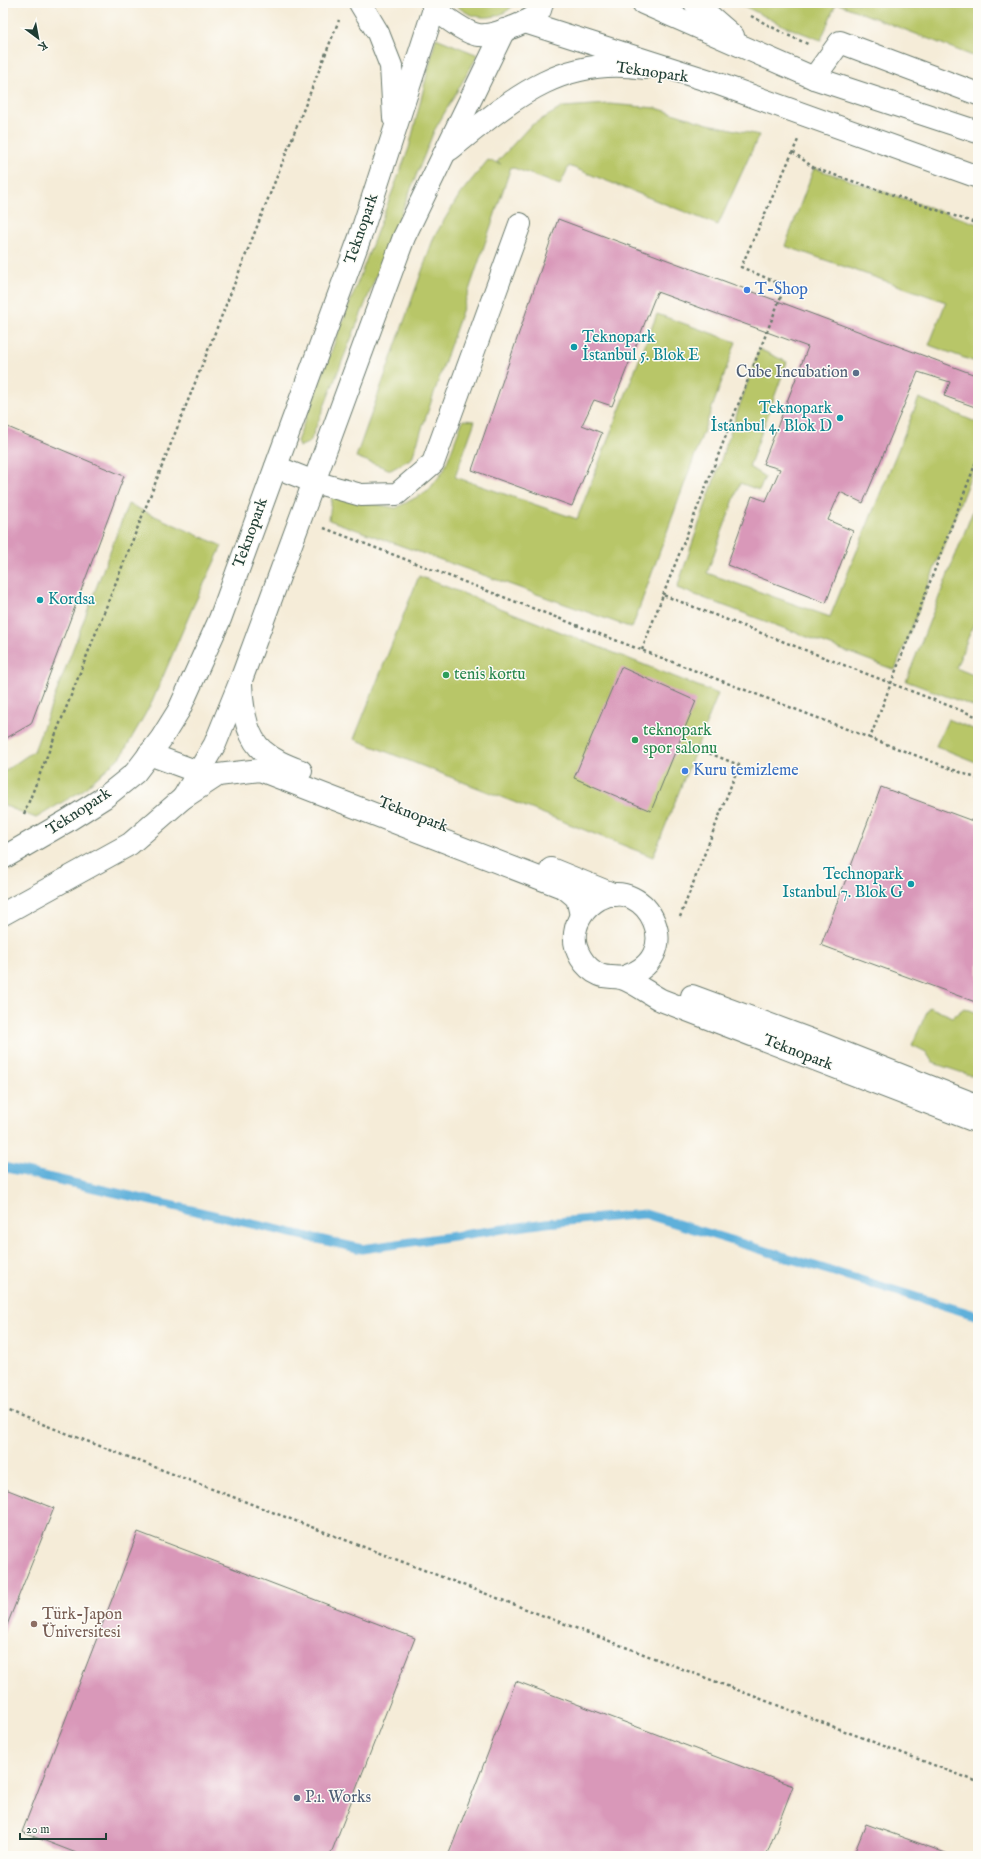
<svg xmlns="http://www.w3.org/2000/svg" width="981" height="1859" viewBox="0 0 981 1859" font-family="'IM FELL English',serif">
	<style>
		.green { fill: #b8c668; stroke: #6c824e }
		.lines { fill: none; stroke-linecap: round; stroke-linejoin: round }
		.stream { stroke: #5fb0da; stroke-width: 9 }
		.building { fill: #d998b9 }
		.minor-casing { stroke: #6a7a6d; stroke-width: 24 }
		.path { stroke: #6a7a6d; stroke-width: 2.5; stroke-dasharray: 3 3; stroke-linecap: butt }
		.minor { stroke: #fff; stroke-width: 22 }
		.shop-dot { fill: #3f7fe0; stroke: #fdfcf7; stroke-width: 1.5 }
		.culture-dot { fill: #0f9aa8; stroke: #fdfcf7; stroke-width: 1.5 }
		.service-dot { fill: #5c6f8a; stroke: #fdfcf7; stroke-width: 1.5 }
		.leisure-dot { fill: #2e9e5b; stroke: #fdfcf7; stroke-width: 1.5 }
		.education-dot { fill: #8d6e63; stroke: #fdfcf7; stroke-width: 1.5 }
		.labels { text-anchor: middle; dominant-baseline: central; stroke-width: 3; stroke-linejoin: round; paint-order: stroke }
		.street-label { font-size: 16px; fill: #1f3d34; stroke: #fdfcf7 }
		.shop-label { font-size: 16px; fill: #366cbe; stroke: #fdfcf7; text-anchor: start }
		.culture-label { font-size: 16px; fill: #0d838f; stroke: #fdfcf7; text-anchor: start }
		.service-label { font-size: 16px; fill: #4e5e75; stroke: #fdfcf7; text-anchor: end }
		.leisure-label { font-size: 16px; fill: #27864d; stroke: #fdfcf7; text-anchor: start }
		.education-label { font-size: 16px; fill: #785e54; stroke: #fdfcf7; text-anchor: start }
	</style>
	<rect width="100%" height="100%" fill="#fdfcf7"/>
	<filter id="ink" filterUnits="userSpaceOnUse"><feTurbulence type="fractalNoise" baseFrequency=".025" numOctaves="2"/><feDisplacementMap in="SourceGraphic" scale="8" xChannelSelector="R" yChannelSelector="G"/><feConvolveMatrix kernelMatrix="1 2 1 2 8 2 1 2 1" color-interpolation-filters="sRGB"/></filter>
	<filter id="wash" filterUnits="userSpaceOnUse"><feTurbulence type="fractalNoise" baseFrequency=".012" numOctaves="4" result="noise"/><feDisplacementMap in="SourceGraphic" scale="16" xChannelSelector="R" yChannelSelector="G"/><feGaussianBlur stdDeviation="0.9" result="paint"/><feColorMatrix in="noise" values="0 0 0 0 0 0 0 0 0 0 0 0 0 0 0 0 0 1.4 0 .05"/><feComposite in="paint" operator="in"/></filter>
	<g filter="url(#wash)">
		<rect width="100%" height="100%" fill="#f5ecd8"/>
		<!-- green -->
		<g class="green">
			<path d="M454,3h62c-18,20 -45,18 -62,0z"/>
			<path d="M738,3h240v55l-142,-55 -15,37 -37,-14z"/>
			<path d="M436,38l42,17 -44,76 -124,311 -11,5 -2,-6 112,-293z"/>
			<path d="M609,104l47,4 52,16 51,11 -41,90 -149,-59 -9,19 -49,-18 -99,291 -21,12 -35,-13 78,-220 26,-43 28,-34 13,4 -4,-2 33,-36 33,-19z"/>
			<path d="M814,168l164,56v139l-49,-18 17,-43 -161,-56z"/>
			<path d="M657,314l79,28 -104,286 -303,-108 3,-24 64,12 32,-17 16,-21 19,-50 12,1 -20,56 122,42z"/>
			<path d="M759,349l28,13 -38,105 16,10 -6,13 -19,-7 -33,90 123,44 89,-219 59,25v34l-83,213 -218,-82z"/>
			<path d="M978,498v115l-22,55 22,9v31l-72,-27z"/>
			<path d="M128,504l94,42 -30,63 -40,93 -30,53 -39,35 -47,28 -33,-13v-33l31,-21z"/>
			<path d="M419,576l299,118 -65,163 -299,-118z"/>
			<path d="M948,719l30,12v32l-42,-17z"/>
			<path d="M929,1007l24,10 11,-9 14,5v65l-45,-15 -7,-11 -14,-7z"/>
		</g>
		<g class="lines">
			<!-- stream -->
			<path class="stream" d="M3,1167l359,82 184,-26 99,-9 333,102"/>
		</g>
		<g id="blocks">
			<!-- building -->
			<g class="building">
				<path d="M558,219l420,157v32l-34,-12 6,-14 -32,-10 -55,131 -23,-11 -12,28 25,11 -27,72 -99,-38 25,-69 14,5 14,-32 -17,-5 45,-117 -151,-55 -45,114 -18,-6 -12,25 20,8 -30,73 -100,-36z"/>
				<path d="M3,425l121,51 -93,248 -28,16z"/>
				<path d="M621,667l75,34 -45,110 -77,-33z"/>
				<path d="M881,787l97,36v180l-157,-58z"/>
				<path d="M3,1488l51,20 -51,127z"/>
				<path d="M138,1532l277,106 -85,218h-246l-62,-24z"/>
				<path d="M516,1681l277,105 -27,70h-318z"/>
				<path d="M866,1824l88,32h-101z"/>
			</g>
		</g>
	</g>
	<g filter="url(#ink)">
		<use href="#blocks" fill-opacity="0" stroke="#6a7a6d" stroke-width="1"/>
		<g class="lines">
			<defs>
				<g id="minor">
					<path d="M360,3l18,30 13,33 3,52"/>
					<path d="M432,3l2,6c10,7 32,25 45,26 13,2 52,-13 60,-23 2,-3 2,-6 3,-9"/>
					<path d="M643,3l171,75 164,54"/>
					<path d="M695,3l38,33"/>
					<path d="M525,22l191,61 262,94"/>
					<path d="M814,78l26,-36 138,52"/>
					<path d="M449,150c60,-48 112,-96 195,-82"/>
					<path d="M276,467l38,15 47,13 36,-1 36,-31 87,-239"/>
					<path d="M241,684c1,21 5,53 22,67 11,10 25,15 38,20"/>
					<path d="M149,754l49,18"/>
					<path d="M183,798l32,-54 26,-64 163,-443 100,-207"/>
					<path d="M3,858l64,-37 38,-24 30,-24 26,-34 18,-29 41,-91 140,-382 74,-228"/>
					<path d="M551,869l64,26"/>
					<path d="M3,914l127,-70 53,-46 35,-23 42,-5 305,118 12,10 4,17"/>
					<path d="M620,978c72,-18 26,-105 -21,-79 -13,8 -22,19 -24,34 -2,17 9,35 25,42 7,3 14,1 21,3 13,4 27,15 40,22l317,122"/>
					<path d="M692,996l127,47 147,58"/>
				</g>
			</defs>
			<!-- minor casing -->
			<use href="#minor" class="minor-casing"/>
			<!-- path -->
			<g class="path">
				<path d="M751,16l36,19 21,9"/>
				<path d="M793,152l21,16 164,56"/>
				<path d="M978,457l-108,281 108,41"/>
				<path d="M324,528l546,210"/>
				<path d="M663,595l122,-309 -44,-19 57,-127"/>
				<path d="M642,650l21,-55 315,122"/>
				<path d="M24,814l315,-794"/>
				<path d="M680,917l59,-152 -43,-17"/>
				<path d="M3,1409l975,373"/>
			</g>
			<!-- minor -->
			<use href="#minor" class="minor"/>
		</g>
	</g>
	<!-- markers -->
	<g class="shop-dot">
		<circle cx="747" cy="290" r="4"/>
		<circle cx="685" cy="771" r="4"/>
	</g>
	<g class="culture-dot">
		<circle cx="574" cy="347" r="4"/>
		<circle cx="840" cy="418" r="4"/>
		<circle cx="40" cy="600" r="4"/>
		<circle cx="911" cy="884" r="4"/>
	</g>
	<g class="service-dot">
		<circle cx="856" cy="373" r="4"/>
		<circle cx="297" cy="1798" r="4"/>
	</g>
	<g class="leisure-dot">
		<circle cx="446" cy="675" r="4"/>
		<circle cx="635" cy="740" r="4"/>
	</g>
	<circle class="education-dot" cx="34" cy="1624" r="4"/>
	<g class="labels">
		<!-- street labels -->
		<g class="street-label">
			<text transform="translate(652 73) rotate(8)">Teknopark</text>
			<text transform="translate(362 229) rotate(-71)">Teknopark</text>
			<text transform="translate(251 533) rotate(-70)">Teknopark</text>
			<text transform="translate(79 812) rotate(-33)">Teknopark</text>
			<text transform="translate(413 815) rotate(21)">Teknopark</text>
			<text transform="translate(798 1053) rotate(21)">Teknopark</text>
		</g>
		<!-- shop labels -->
		<g class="shop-label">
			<text x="755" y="290">T-Shop</text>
			<text x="693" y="771">Kuru temizleme</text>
		</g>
		<!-- culture labels -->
		<g class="culture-label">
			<text x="582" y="338">Teknopark<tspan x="582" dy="18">İstanbul 5. Blok E</tspan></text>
			<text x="832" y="409" text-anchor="end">Teknopark<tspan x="832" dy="18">İstanbul 4. Blok D</tspan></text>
			<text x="48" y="600">Kordsa</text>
			<text x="903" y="875" text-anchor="end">Technopark<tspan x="903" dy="18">Istanbul 7. Blok G</tspan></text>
		</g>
		<!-- service labels -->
		<g class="service-label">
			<text x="848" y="373">Cube Incubation</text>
			<text x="305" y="1798" text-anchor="start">P.ı. Works</text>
		</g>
		<!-- leisure labels -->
		<g class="leisure-label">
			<text x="454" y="675">tenis kortu</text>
			<text x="643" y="731">teknopark<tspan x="643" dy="18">spor salonu</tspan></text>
		</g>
		<!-- education labels -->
		<g class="education-label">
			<text x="42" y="1615">Türk-Japon<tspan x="42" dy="18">Üniversitesi</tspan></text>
		</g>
	</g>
	<!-- margin -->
	<rect width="981" height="1859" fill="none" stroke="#fdfcf7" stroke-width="16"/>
	<!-- north arrow -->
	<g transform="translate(38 38) rotate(148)" stroke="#fdfcf7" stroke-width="3" paint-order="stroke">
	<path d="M0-3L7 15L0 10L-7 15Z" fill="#1f3d34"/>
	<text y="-6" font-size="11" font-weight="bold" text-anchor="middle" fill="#1f3d34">K</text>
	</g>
	<!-- scale -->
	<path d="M20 1833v6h86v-6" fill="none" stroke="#1f3d34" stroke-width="2"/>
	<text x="26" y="1833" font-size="12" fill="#1f3d34" stroke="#fdfcf7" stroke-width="3" paint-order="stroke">20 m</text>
</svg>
